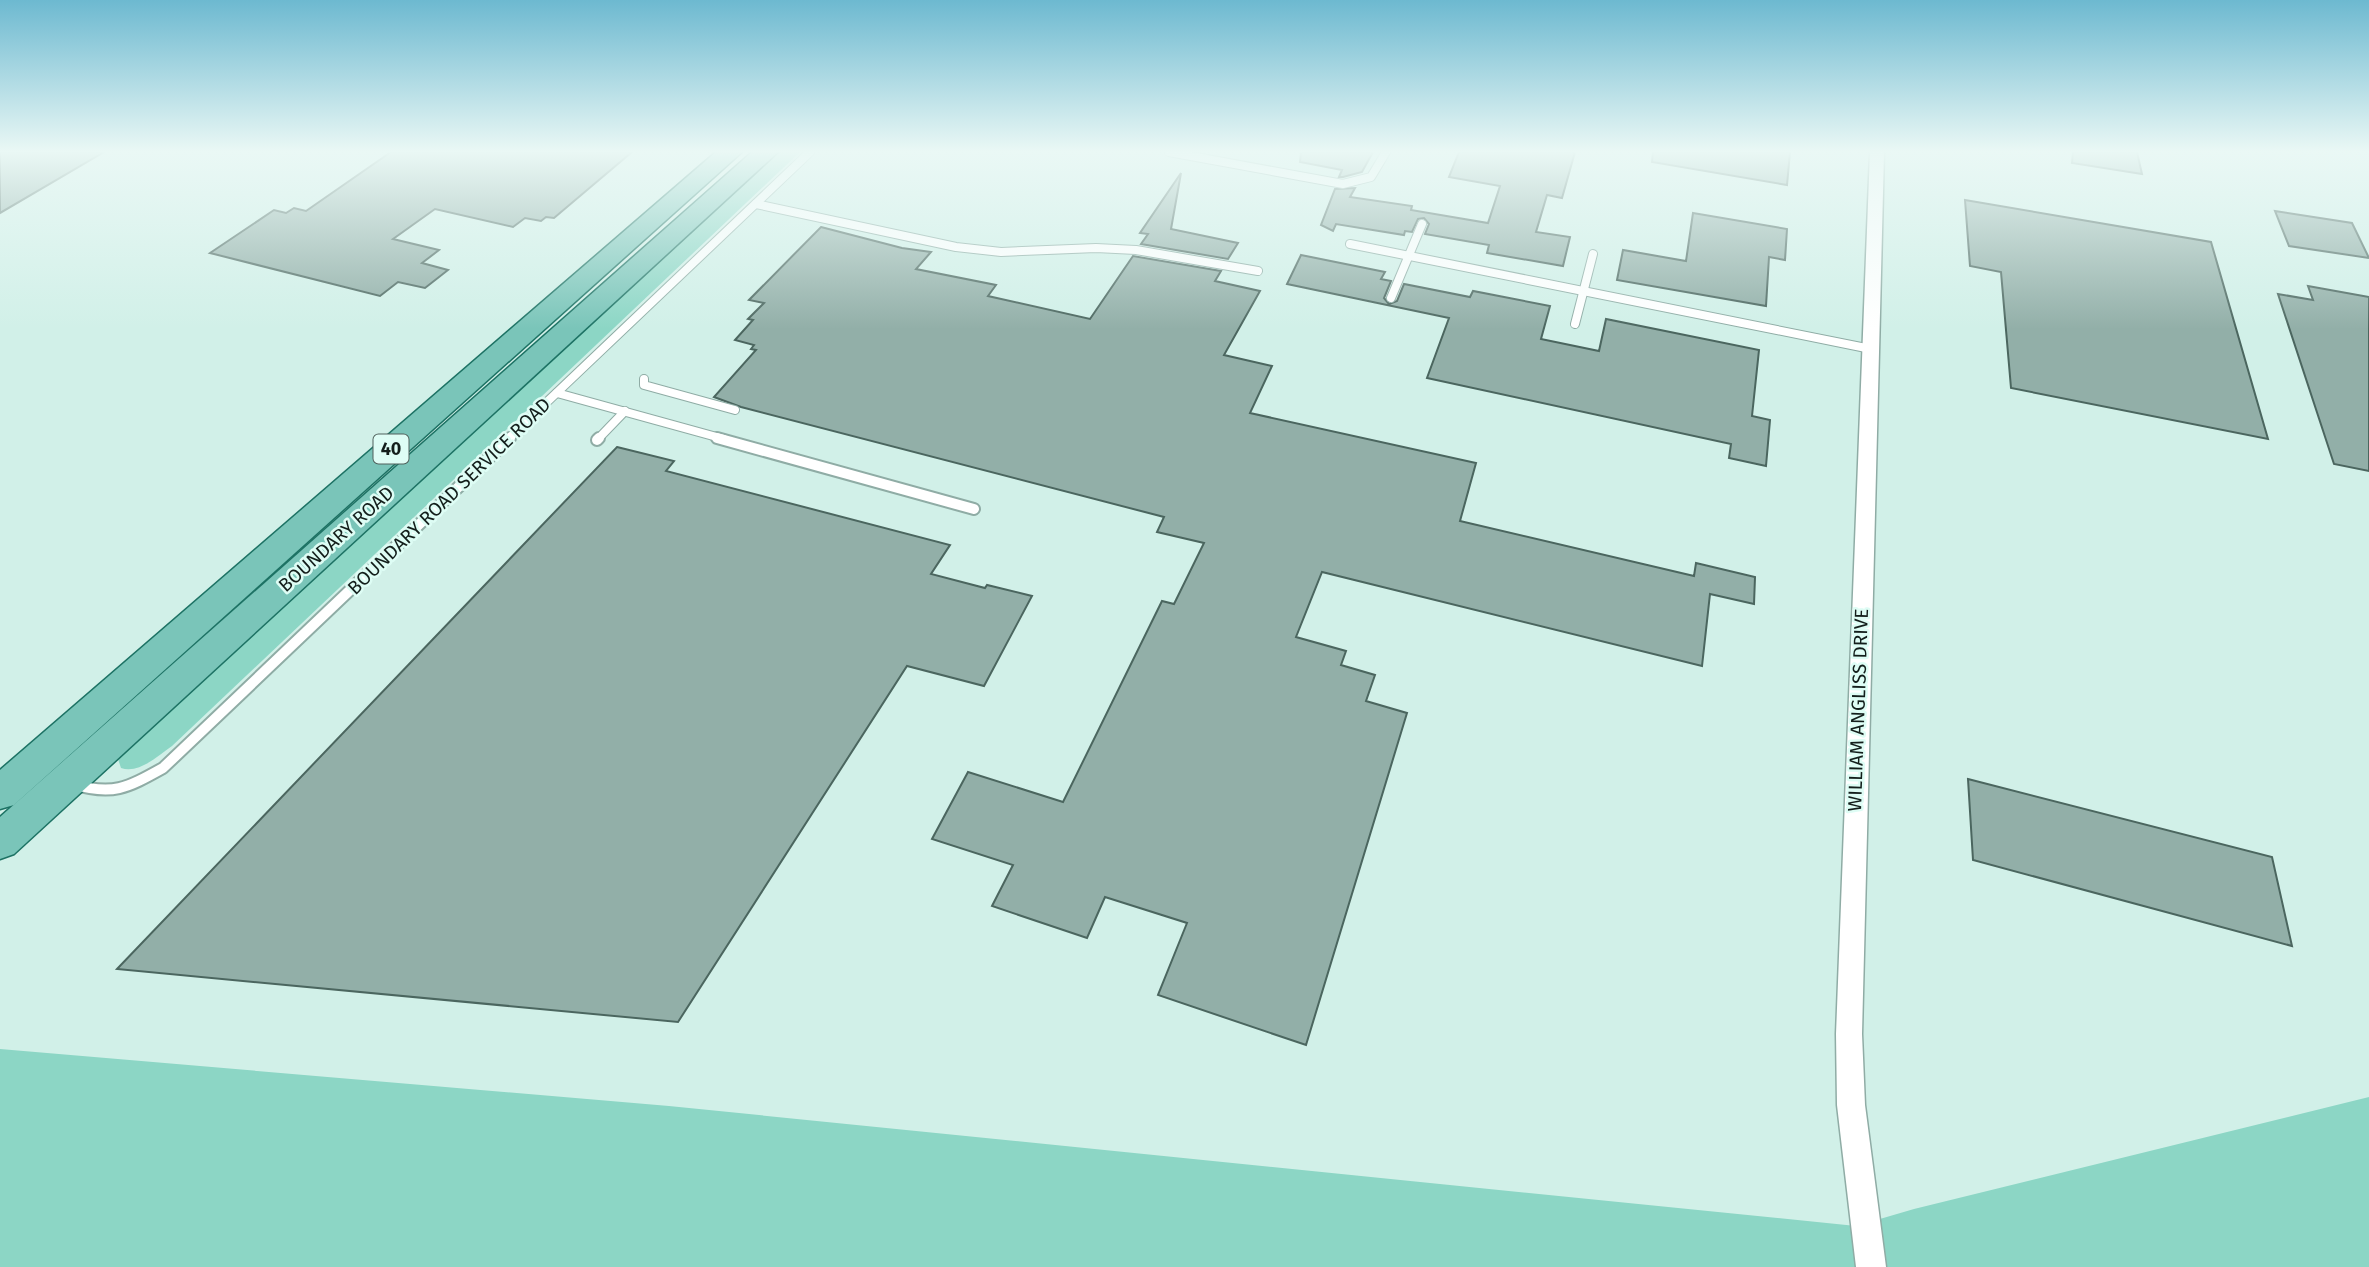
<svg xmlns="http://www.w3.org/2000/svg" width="2369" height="1267" viewBox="0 0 2369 1267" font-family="'Fira Sans',sans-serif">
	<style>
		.green { fill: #8cd6c5 }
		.building { fill: #92afa8; stroke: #4b665f; stroke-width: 2 }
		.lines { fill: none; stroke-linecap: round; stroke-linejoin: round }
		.lane-far1-casing { stroke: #8faca5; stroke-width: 10 }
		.lane-casing { stroke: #8faca5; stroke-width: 14 }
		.street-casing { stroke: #8faca5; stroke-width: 3 }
		.primary-casing { stroke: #1d7264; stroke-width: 3 }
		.lane-far1 { stroke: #fff; stroke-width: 8 }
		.lane { stroke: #fff; stroke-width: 10 }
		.street { fill: #fff; fill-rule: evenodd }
		.primary { fill: #7ac5b9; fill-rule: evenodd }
		.labels { text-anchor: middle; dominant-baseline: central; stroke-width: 5; stroke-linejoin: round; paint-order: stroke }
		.shield { fill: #defdf5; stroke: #50615c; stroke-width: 2 }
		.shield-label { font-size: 18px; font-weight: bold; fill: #131e1b }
		.street-label { font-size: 19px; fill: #131e1b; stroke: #defdf5 }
	</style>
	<rect width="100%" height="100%" fill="#d1f0e8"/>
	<!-- green -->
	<g class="green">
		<path d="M774,152h26l-628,594c-14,10 -33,28 -51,22l-3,-9 4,-9z"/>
		<path d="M0,1049l669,57 1187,120 58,-17 455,-112v170h-2369z"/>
	</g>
	<!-- building -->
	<g class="building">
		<path d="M0,152h104l-104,61z"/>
		<path d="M391,152h241l-78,66 -8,-1 -5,4 -16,-3 -12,9 -78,-18 -42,30 46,11 -17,13 26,7 -23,18 -27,-6 -18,14 -170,-43 64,-43 12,3 8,-5 12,3z"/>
		<path d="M1301,152h72l-11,20 -19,5h-4l3,-7 -42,-8z"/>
		<path d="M1459,152h116l-13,46 -15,-3 -11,37 34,5 -7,29 -76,-13 2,-8 -64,-11 4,-10 -5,-6 -6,1 -6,13 -7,-1 -1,4 -68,-11 -3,7 -12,-6 14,-36 20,-1 -5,9 62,9 -1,4 77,13 12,-37 -51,-9z"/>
		<path d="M1653,152h137l-3,33 -135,-23z"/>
		<path d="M2073,152h64l5,22 -70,-11z"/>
		<path d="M1181,173l-10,56 67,14 -10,16 -87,-15 7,-10 -8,-1z"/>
		<path d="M1965,200l246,42 57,197 -257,-51 -10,-116 -31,-6z"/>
		<path d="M2275,211l77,12 17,35 -80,-12z"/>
		<path d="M1693,213l94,16 -2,31 -16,-3 -3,49 -149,-26 6,-30 63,11z"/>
		<path d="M821,227l81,21 29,4 -15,17 80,16 -8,11 102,23 43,-63 88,15 -6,10 45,10 -36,64 48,11 -22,47 226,50 -16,58 234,55 2,-13 59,14 -1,27 -44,-10 -8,72 -380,-94 -26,65 50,14 -5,14 34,10 -9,26 41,12 -101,332 -148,-50 29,-72 -82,-26 -18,41 -95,-32 21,-41 -81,-26 36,-67 95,30 99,-201 12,3 30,-61 -47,-11 7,-15 -423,-110 -27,-10 42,-47 -5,-1 3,-4 -19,-5 18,-20 -5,-1 16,-16 -15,-3z"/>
		<path d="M1301,255l84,17 -4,7 10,2 -7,17 5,6 8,-3 7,-17 66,13 3,-6 77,15 -9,33 58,12 7,-32 153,31 -7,66 18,4 -4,46 -37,-8 2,-14 -304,-66 22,-60 -162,-34z"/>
		<path d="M2308,286l61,11v174l-35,-7 -56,-170 35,6z"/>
		<path d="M617,447l57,14 -8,10 284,74 -19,29 54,14 2,-3 45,11 -48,90 -77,-20 -229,356 -561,-53z"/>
		<path d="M1968,779l304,78 20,89 -319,-86z"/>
	</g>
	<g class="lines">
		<defs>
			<g id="lane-far1">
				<path d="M1169,152l174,32 28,-7 15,-25"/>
				<path d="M756,204l200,43 45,5 95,-4 40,2 122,21"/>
				<path d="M1350,244l521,105"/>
				<path d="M1391,298l31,-74"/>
				<path d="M1575,324l18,-70"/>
				<path d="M644,379v6l91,25"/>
				<path d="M557,393l167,46"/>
				<path d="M508,439l302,-287"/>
				<path d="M598,439l27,-28"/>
			</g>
			<g id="lane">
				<path d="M717,438l257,71"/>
				<path d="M597,440l2,-2"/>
				<path d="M72,784c41,12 55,4 91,-16l347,-330"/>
			</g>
			<path id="street" d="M1870,152h14l-22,882 3,71 21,162h-30l-19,-162 -1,-71z"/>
			<g id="primary">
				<path d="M716,152h26l-728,653 -14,4v-39z"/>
				<path d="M752,152h26l-764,702 -14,5v-42z"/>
			</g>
		</defs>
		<!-- lane-far1 casing -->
		<use href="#lane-far1" class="lane-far1-casing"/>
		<!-- lane casing -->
		<use href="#lane" class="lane-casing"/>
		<!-- street casing -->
		<use href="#street" class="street-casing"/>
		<!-- primary casing -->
		<use href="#primary" class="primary-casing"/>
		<!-- lane-far1 -->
		<use href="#lane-far1" class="lane-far1"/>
		<!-- lane -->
		<use href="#lane" class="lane"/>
		<!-- street -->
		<use href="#street" class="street"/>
		<!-- primary -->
		<use href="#primary" class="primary"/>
	</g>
	<!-- sky -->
	<linearGradient id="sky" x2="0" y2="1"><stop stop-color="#6db9d0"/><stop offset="0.46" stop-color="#eaf8f5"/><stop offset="1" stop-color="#eaf8f5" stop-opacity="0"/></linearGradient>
	<rect width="2369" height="329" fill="url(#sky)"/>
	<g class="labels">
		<!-- shield labels -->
		<rect class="shield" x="373.5" y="434.5" width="35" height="29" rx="5"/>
		<g class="shield-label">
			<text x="391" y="449">40</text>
		</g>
		<!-- street labels -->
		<g class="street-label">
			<text transform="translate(449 496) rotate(-44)">BOUNDARY ROAD SERVICE ROAD</text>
			<text transform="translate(336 539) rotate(-42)">BOUNDARY ROAD</text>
			<text transform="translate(1858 710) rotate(-88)">WILLIAM ANGLISS DRIVE</text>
		</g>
	</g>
</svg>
